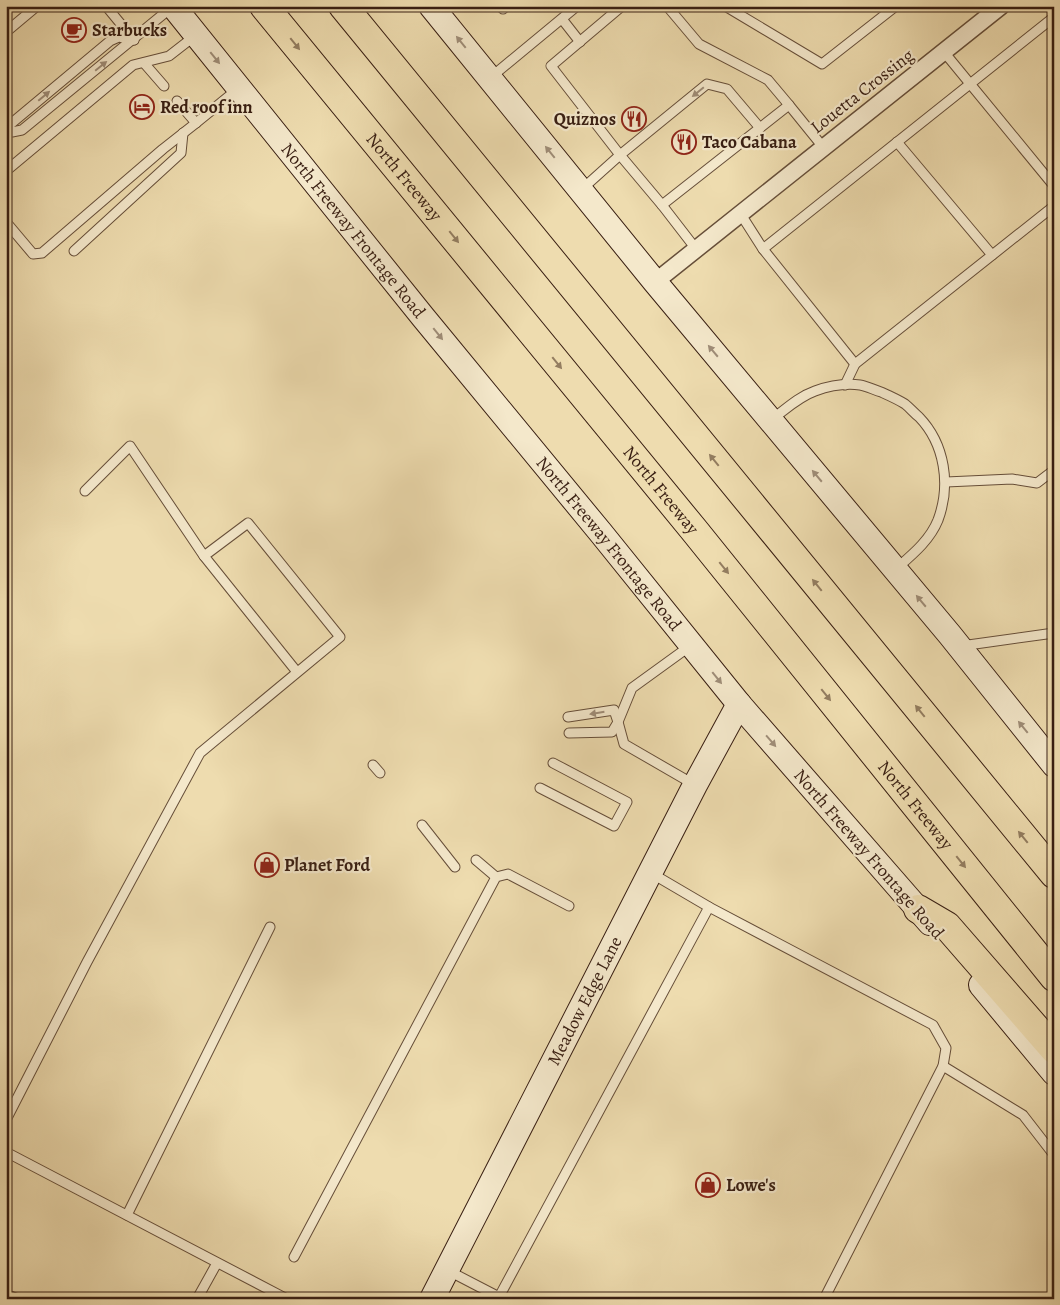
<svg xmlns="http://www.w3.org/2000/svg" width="1060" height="1305" viewBox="0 0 1060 1305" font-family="Alegreya,serif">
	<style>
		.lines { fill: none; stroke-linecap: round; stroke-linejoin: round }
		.lane-casing { stroke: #664e39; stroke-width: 11 }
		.street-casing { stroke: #664e39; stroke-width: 19 }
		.secondary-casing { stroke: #381e12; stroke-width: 26 }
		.highway-casing { stroke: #381e12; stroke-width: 30 }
		.lane { stroke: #f4e8cb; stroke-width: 9 }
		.street { stroke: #f4e8cb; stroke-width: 16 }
		.secondary { stroke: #f4e8cb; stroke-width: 24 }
		.highway { stroke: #eedcaf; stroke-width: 28 }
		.oneway { fill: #9f8d78 }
		.oneway2 { fill: #937d60 }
		.labels { text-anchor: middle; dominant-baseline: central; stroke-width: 4.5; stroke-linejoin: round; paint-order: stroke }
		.poi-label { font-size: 18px; font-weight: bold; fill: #381e12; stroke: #f4e8cb; text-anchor: start }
		.street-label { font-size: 18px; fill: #381e12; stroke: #f4e8cb }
	</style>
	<rect width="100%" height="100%" fill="#eedcaf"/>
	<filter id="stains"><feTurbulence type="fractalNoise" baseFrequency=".004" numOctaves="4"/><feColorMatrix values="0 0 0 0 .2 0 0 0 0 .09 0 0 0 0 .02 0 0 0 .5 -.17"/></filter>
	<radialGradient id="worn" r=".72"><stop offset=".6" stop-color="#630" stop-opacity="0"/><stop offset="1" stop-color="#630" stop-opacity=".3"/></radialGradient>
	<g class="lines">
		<defs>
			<g id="lane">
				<path d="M106,6l28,34"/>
				<path d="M500,6l3,3 3,-3"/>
				<path d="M622,6l-71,60 69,89 42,50 127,-100 -21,-25 -69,-36 -32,-38"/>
				<path d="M725,6l97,58 74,-58"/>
				<path d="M562,19l18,23"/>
				<path d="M6,32l31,-26"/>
				<path d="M944,52l110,134"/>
				<path d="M144,63l20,23"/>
				<path d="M490,78l87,-72"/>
				<path d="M177,101l19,22"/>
				<path d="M789,105l34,42"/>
				<path d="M6,126l6,6 10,-2 150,-123"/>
				<path d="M7,127l103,-86 9,-4 15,3"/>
				<path d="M897,142l95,113"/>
				<path d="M6,171l127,-106 36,-9 27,-21"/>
				<path d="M581,190l39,-35 87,-71 20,5 33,39"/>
				<path d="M662,205l34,44"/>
				<path d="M740,213l23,36 92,115"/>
				<path d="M6,222l27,32 9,-1 121,-104 33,-26 43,-35"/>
				<path d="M763,249l291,-232"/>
				<path d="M74,251l107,-98 2,-20"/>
				<path d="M845,385l10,-21 199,-158"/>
				<path d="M771,420c14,-10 27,-23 44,-29 14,-5 30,-8 45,-6 7,1 14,5 21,7 9,4 16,7 24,12 5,4 9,9 14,13 26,27 32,68 19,103 -8,20 -25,34 -41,48"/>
				<path d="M946,482l66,-3 25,4 17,-13"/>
				<path d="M85,491l45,-45 74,110"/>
				<path d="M961,646l93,-13"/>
				<path d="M568,717l46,-7 4,12 6,22 71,41"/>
				<path d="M569,733l43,-1 6,-10 14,-34 58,-42"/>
				<path d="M373,765l7,8"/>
				<path d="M540,788l74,38 13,-24 -74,-39"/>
				<path d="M422,825l33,42"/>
				<path d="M476,860l20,17"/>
				<path d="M651,873l58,34 224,118 13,23 -3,18 -119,233"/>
				<path d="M943,1066l80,49 31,40"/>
				<path d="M6,1120l81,-158 113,-209 140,-116 -92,-114 -44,33 93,116"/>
				<path d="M6,1152l281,147"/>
				<path d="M127,1215l143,-288"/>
				<path d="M294,1257l202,-380 12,-3 61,32"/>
				<path d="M447,1270l52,27 210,-390"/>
				<path d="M9,1299l1,-3 8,3"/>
				<path d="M197,1299l20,-36"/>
			</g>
			<path id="street" d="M655,282l346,-276"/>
			<g id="secondary">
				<path id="s1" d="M173,6l250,311 178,216 138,171 191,219"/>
				<path d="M431,6l224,276 295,353 104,130"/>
				<path d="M981,985l73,88"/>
				<path id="s2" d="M432,1299l263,-514 44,-81"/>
			</g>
			<g id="highway">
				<path id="s3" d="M264,6l430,524 360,447"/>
				<path d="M343,6l711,868"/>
				<path d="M918,909l29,17 107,123"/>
			</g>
		</defs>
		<!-- lane casing -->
		<use href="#lane" class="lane-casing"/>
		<!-- street casing -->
		<use href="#street" class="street-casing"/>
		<!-- secondary casing -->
		<use href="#secondary" class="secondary-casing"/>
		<!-- highway casing -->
		<use href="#highway" class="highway-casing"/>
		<!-- lane -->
		<use href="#lane" class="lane"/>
		<!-- street -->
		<use href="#street" class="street"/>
		<!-- secondary -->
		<use href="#secondary" class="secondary"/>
		<!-- highway -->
		<use href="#highway" class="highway"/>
	</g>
	<!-- one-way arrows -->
	<defs><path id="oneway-solid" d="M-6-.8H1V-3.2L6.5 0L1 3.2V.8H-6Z" transform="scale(1.25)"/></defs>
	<g class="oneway">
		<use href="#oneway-solid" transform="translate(461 42) rotate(-129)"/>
		<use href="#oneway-solid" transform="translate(215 58) rotate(51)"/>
		<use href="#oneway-solid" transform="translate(101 66) rotate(-39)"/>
		<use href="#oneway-solid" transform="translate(698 92) rotate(141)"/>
		<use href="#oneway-solid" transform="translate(44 96) rotate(-40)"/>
		<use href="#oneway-solid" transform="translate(550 152) rotate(-129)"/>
		<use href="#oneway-solid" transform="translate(438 334) rotate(51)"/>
		<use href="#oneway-solid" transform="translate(713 351) rotate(-130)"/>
		<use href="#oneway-solid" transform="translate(817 476) rotate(-130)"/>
		<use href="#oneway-solid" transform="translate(921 601) rotate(-130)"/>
		<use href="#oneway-solid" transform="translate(717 678) rotate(51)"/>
		<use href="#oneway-solid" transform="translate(597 713) rotate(171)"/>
		<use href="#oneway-solid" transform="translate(1023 727) rotate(-129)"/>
		<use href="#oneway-solid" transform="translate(771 741) rotate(49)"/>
	</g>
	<g class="oneway2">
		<use href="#oneway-solid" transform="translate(295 44) rotate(51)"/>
		<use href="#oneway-solid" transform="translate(454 237) rotate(51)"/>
		<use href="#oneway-solid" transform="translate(557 363) rotate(51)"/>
		<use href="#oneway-solid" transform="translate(714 460) rotate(-129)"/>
		<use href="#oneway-solid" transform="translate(724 568) rotate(51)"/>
		<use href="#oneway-solid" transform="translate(817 585) rotate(-129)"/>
		<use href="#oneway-solid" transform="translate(826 695) rotate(51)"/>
		<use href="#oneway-solid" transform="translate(920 711) rotate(-129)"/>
		<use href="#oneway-solid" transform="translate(1023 837) rotate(-129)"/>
		<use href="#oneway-solid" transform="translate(961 862) rotate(51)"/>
	</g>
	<!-- icons -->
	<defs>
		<symbol id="cafe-ring" viewBox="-11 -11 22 22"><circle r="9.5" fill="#f4e8cb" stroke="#8f2418" stroke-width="1.5"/><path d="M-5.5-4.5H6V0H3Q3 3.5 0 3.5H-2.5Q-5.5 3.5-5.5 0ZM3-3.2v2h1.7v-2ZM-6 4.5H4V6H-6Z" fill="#8f2418"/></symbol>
		<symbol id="hotel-ring" viewBox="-11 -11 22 22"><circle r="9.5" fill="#f4e8cb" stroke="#8f2418" stroke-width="1.5"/><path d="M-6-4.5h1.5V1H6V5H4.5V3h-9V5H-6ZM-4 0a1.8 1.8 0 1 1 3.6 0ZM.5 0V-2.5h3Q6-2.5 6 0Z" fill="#8f2418"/></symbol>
		<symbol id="restaurant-ring" viewBox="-11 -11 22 22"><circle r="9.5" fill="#f4e8cb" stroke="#8f2418" stroke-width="1.5"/><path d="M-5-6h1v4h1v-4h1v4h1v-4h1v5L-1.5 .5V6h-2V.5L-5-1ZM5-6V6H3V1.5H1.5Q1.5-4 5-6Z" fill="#8f2418"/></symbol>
		<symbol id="shop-ring" viewBox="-11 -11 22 22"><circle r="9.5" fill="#f4e8cb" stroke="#8f2418" stroke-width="1.5"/><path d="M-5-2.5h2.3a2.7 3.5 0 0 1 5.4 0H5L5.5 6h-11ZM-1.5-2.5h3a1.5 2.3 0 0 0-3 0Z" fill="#8f2418"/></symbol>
	</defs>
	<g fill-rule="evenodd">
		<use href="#cafe-ring" x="60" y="16" width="28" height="28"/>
		<use href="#hotel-ring" x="128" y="93" width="28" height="28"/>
		<use href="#restaurant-ring" x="620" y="105" width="28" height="28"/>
		<use href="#restaurant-ring" x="670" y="128" width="28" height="28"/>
		<use href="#shop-ring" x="253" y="851" width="28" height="28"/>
		<use href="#shop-ring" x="694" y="1171" width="28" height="28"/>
	</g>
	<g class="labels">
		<!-- poi labels -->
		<g class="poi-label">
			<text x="92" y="30">Starbucks</text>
			<text x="160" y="107">Red roof inn</text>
			<text x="616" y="119" text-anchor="end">Quiznos</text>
			<text x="702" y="142">Taco Cabana</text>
			<text x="284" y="865">Planet Ford</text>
			<text x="726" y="1185">Lowe's</text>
		</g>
		<!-- street labels -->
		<g class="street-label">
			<text transform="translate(862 91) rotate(-38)">Louetta Crossing</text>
			<text stroke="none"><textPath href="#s3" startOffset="221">North Freeway</textPath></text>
			<text stroke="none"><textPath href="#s1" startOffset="288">North Freeway Frontage Road</textPath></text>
			<text stroke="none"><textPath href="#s3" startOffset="626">North Freeway</textPath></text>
			<text stroke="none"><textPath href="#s1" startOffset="692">North Freeway Frontage Road</textPath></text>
			<text stroke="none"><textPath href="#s3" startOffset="1031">North Freeway</textPath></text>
			<text transform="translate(869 854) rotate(49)">North Freeway Frontage Road</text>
			<text stroke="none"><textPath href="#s2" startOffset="335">Meadow Edge Lane</textPath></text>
		</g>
	</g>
	<!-- margin -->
	<rect width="1060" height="1305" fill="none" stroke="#eedcaf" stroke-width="25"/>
	<rect x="8" y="8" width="1045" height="1290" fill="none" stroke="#381e12" stroke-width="2.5"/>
	<rect x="12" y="12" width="1035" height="1280" fill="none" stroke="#381e12"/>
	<rect width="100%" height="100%" filter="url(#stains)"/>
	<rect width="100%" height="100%" fill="url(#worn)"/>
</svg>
